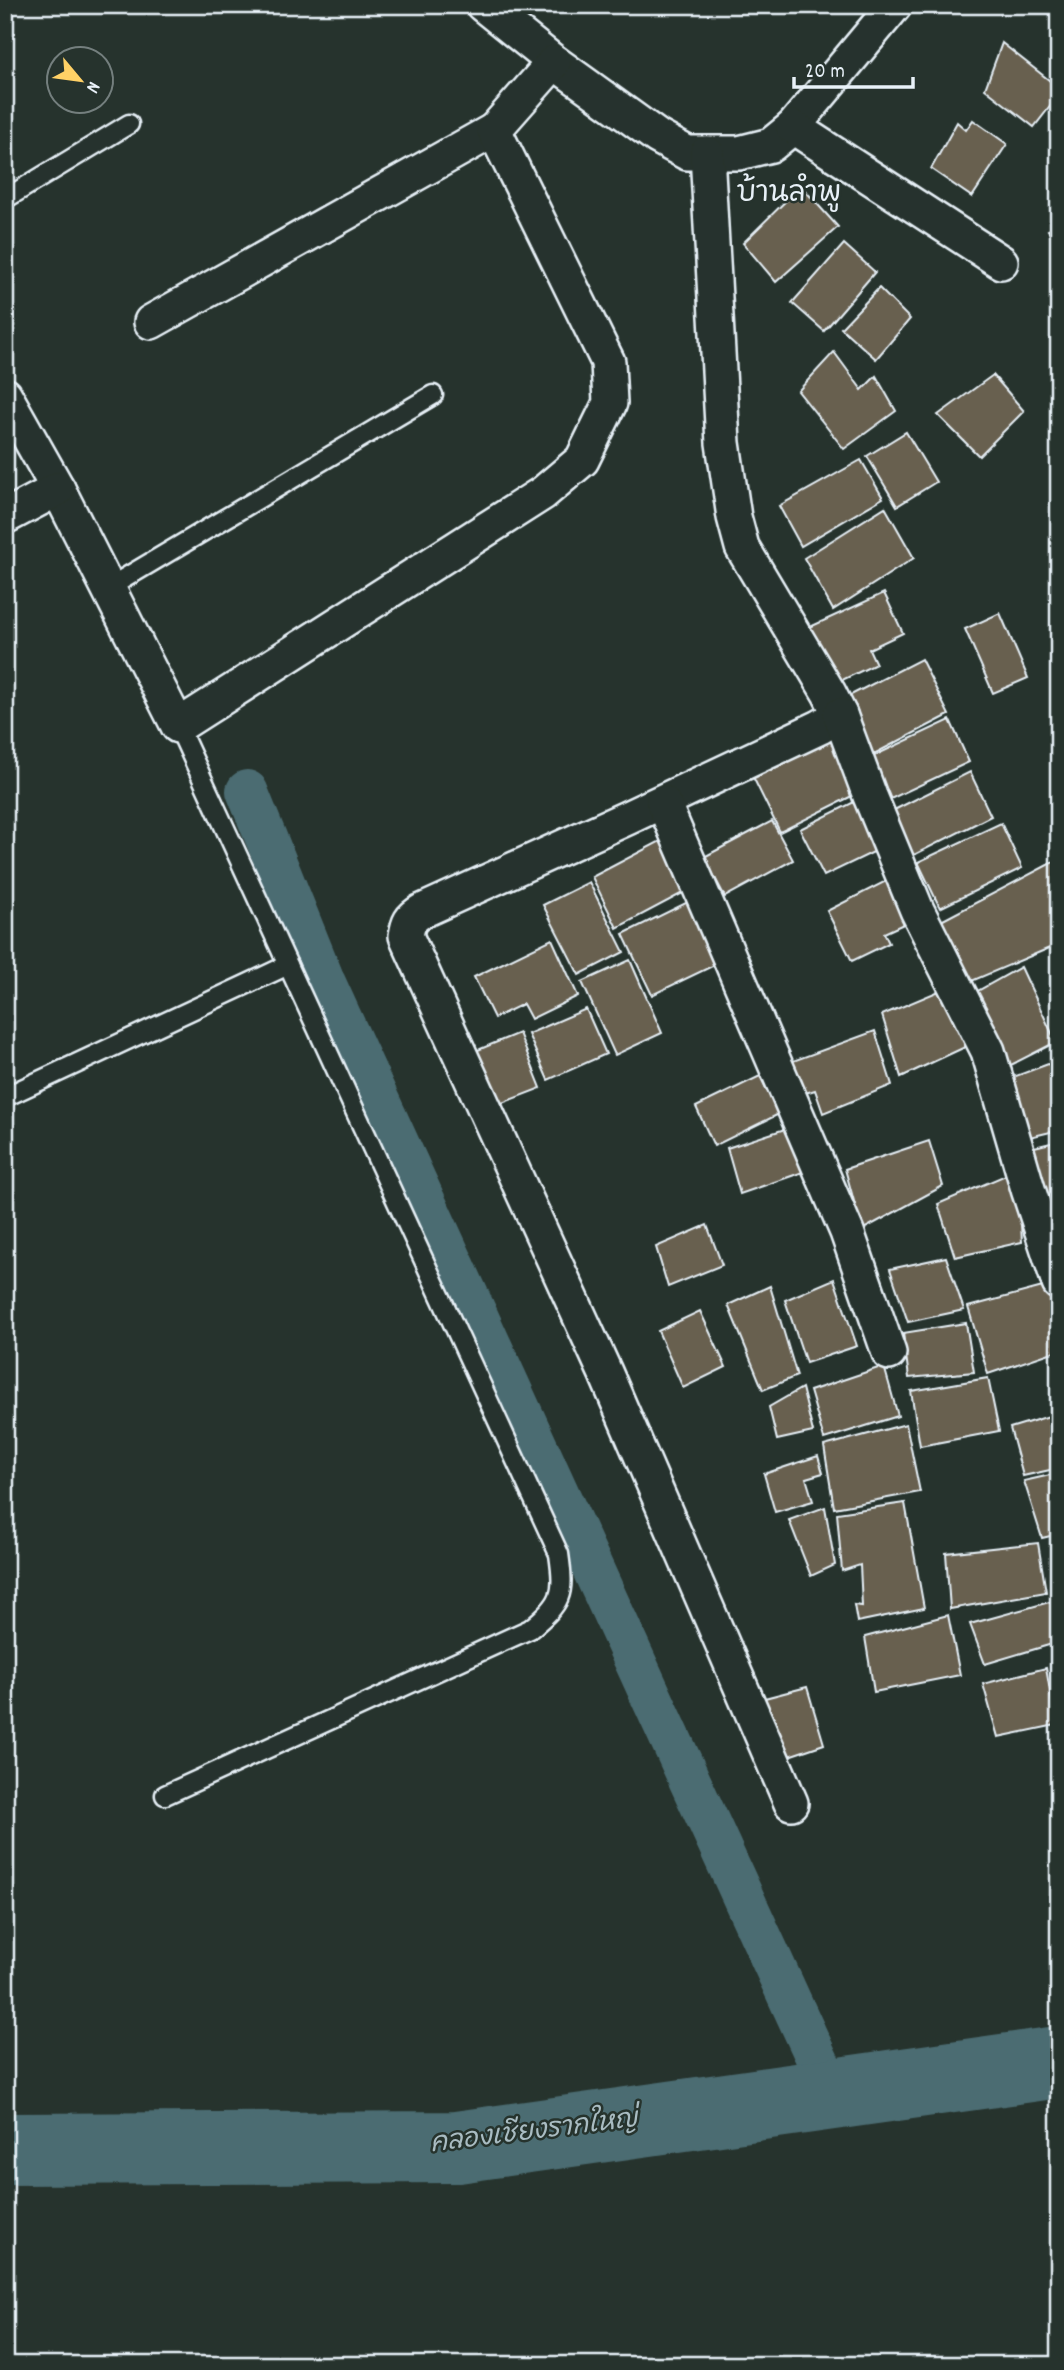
<svg xmlns="http://www.w3.org/2000/svg" width="1064" height="2370" viewBox="0 0 1064 2370" font-family="Dekko,'Playpen Sans Thai',sans-serif">
	<style>
		.lines { fill: none; stroke-linecap: round; stroke-linejoin: round }
		.canal { stroke: #4b6c72; stroke-width: 42 }
		.river { stroke: #4b6c72; stroke-width: 72 }
		.building { fill: #686050; stroke: #e8f1f8; stroke-width: 2 }
		.lane-casing { stroke: #e8f1f8; stroke-width: 23 }
		.street-casing { stroke: #e8f1f8; stroke-width: 38 }
		.lane { stroke: #26332d; stroke-width: 18 }
		.street { stroke: #26332d; stroke-width: 33 }
		.labels { text-anchor: middle; dominant-baseline: central; stroke-width: 5; stroke-linejoin: round; paint-order: stroke }
		.water-label { font-size: 26px; font-style: italic; fill: #a9bcc2; stroke: #26332d }
		.quarter-label { font-size: 28px; fill: #e8f1f8; stroke: #26332d }
	</style>
	<rect width="100%" height="100%" fill="#26332d"/>
	<filter id="ink" filterUnits="userSpaceOnUse"><feTurbulence type="fractalNoise" baseFrequency=".0143" numOctaves="2"/><feDisplacementMap in="SourceGraphic" scale="14" xChannelSelector="R" yChannelSelector="G"/><feConvolveMatrix kernelMatrix="1 2 1 2 8 2 1 2 1" color-interpolation-filters="sRGB"/></filter>
	<g filter="url(#ink)">
		<g class="lines">
			<!-- canal -->
			<path class="canal" d="M247,791l77,190 509,1113"/>
			<!-- river -->
			<path class="river" d="M5,2149l452,-2 602,-85"/>
		</g>
		<!-- building -->
		<g class="building">
			<path d="M1002,43l57,45v7l-25,32 -49,-38z"/>
			<path d="M973,120l34,24 -35,53 -41,-28 26,-47 9,8z"/>
			<path d="M801,186l37,41 -62,55 -33,-39z"/>
			<path d="M1059,224v22l-11,-16z"/>
			<path d="M844,244l31,28 -51,59 -32,-28z"/>
			<path d="M879,288l31,31 -34,40 -35,-31z"/>
			<path d="M834,352l28,38 14,-14 20,35 -52,38 -46,-58z"/>
			<path d="M993,375l31,36 -45,45 -41,-41z"/>
			<path d="M906,432l30,50 -39,24 -30,-50z"/>
			<path d="M861,460l22,38 -82,48 -22,-40z"/>
			<path d="M885,507l29,51 -81,52 -29,-52z"/>
			<path d="M884,593l19,40 -34,16 7,15 -40,19 -26,-56z"/>
			<path d="M1000,613l28,65 -35,15 -28,-64z"/>
			<path d="M921,659l28,56 -79,41 -29,-56z"/>
			<path d="M950,720l19,42 -87,41 -19,-42z"/>
			<path d="M832,735l28,57 -80,40 -28,-57z"/>
			<path d="M970,772l21,44 -79,40 -22,-44z"/>
			<path d="M860,799l24,48 -60,29 -24,-47z"/>
			<path d="M772,821l21,39 -68,37 -21,-40z"/>
			<path d="M1001,823l21,45 -82,40 -22,-46z"/>
			<path d="M670,836l26,50 -79,42 -25,-51z"/>
			<path d="M1059,859v85l-92,39 -26,-62z"/>
			<path d="M888,880l20,42 -24,11 5,10 -37,18 -25,-50z"/>
			<path d="M589,882l35,70 -45,23 -36,-70z"/>
			<path d="M696,898l29,62 -73,35 -29,-61z"/>
			<path d="M552,939l26,57 -47,23 -8,-15 -29,14 -20,-41z"/>
			<path d="M630,960l32,73 -47,22 -33,-73z"/>
			<path d="M1021,967l35,75 -53,27 -27,-77z"/>
			<path d="M951,986l27,55 -77,36 -19,-62z"/>
			<path d="M586,1009l20,45 -58,26 -20,-46z"/>
			<path d="M875,1031l17,54 -69,28 -8,-23 -16,5 -9,-33z"/>
			<path d="M519,1033l22,55 -47,18 -21,-54z"/>
			<path d="M1059,1060v70l-42,10 -17,-58z"/>
			<path d="M760,1076l19,38 -65,32 -18,-39z"/>
			<path d="M800,1124l6,47 -66,23 -13,-46z"/>
			<path d="M929,1141l14,45 -81,44 -17,-61z"/>
			<path d="M1059,1141v79l-15,5 -22,-75z"/>
			<path d="M1015,1171l17,53h-11l1,18 -67,15 -17,-53z"/>
			<path d="M707,1225l15,40 -54,22 -12,-40z"/>
			<path d="M946,1257l18,53 -56,12 -18,-53z"/>
			<path d="M834,1279l23,67 -51,17 -21,-63z"/>
			<path d="M1054,1284l5,17v49l-71,24 -20,-67z"/>
			<path d="M770,1286l27,90 -34,14 -35,-85z"/>
			<path d="M700,1311l26,56 -43,21 -25,-57z"/>
			<path d="M966,1323l8,49 -65,6 -6,-45z"/>
			<path d="M884,1366l14,50 -74,23 -14,-48z"/>
			<path d="M988,1378l11,53 -79,15 -9,-55z"/>
			<path d="M802,1388l11,44 -36,8 -8,-33z"/>
			<path d="M1059,1413v55l-36,8 -13,-48z"/>
			<path d="M906,1424l14,68 -86,16 -10,-62z"/>
			<path d="M818,1456l5,17 -17,5 7,23 -38,11 -11,-38z"/>
			<path d="M1059,1473v61l-17,4 -18,-57z"/>
			<path d="M905,1503l19,105 -67,14 -3,-17 8,1 -2,-41 -18,6 -5,-58z"/>
			<path d="M825,1507l10,58 -24,11 -22,-56z"/>
			<path d="M1038,1543l8,49 -96,17 -4,-56z"/>
			<path d="M1053,1601l6,17v24l-74,22 -15,-40z"/>
			<path d="M948,1615l12,60 -86,17 -9,-55z"/>
			<path d="M1059,1663v27l-7,-25z"/>
			<path d="M1046,1668l10,57 -58,12 -15,-53z"/>
			<path d="M807,1687l17,57 -44,15 -23,-59z"/>
		</g>
		<g class="lines">
			<defs>
				<g id="lane">
					<path d="M5,199l124,-75"/>
					<path d="M108,588l325,-193"/>
					<path d="M5,1097l283,-132"/>
					<path d="M165,1795l365,-166c32,-27 35,-33 29,-75l-381,-828"/>
				</g>
				<g id="street">
					<path d="M483,5l71,57 104,75 29,16h52l32,-8 22,-18 102,-122"/>
					<path d="M793,127l208,135"/>
					<path d="M707,153l16,290 11,74 8,30 87,146 11,22 -20,12 -193,91 -205,93c-12,7 -14,12 -16,25l199,436 186,431"/>
					<path d="M151,322l343,-192"/>
					<path d="M5,395l53,94 120,237 365,-233 39,-33 28,-57 -2,-41 -114,-232 60,-68"/>
					<path d="M5,517l53,-28"/>
					<path d="M840,715l30,81 47,114 71,141 40,138 31,94"/>
					<path d="M663,802l184,430 42,121"/>
				</g>
			</defs>
			<!-- lane casing -->
			<use href="#lane" class="lane-casing"/>
			<!-- street casing -->
			<use href="#street" class="street-casing"/>
			<!-- lane -->
			<use href="#lane" class="lane"/>
			<!-- street -->
			<use href="#street" class="street"/>
		</g>
	</g>
	<g class="labels">
		<!-- water labels -->
		<g class="water-label">
			<text transform="translate(534 2133) rotate(-7)">คลองเชียงรากใหญ่</text>
		</g>
		<!-- quarter labels -->
		<g class="quarter-label">
			<text x="789" y="196">บ้านลำพู</text>
		</g>
	</g>
	<!-- margin -->
	<rect width="1064" height="2370" fill="none" stroke="#26332d" stroke-width="28"/>
	<rect x="14" y="14" width="1036" height="2342" fill="none" stroke="#e8f1f8" stroke-width="2.5" filter="url(#ink)"/>
	<!-- north arrow -->
	<g transform="translate(80 80) rotate(119)"><circle r="33" fill="#26332d" stroke="#747f7e" stroke-width="2"/>
	<path d="M0-5L12 26L0 18L-12 26Z" fill="#ffd166"/>
	<text y="-10" font-size="19" font-weight="bold" text-anchor="middle" fill="#e8f1f8">N</text>
	</g>
	<!-- scale -->
	<path d="M794 77v10h119v-10" fill="none" stroke="#e8f1f8" stroke-width="3.5"/>
	<text x="805" y="77" font-size="21" fill="#e8f1f8" stroke="#26332d" stroke-width="5" paint-order="stroke">20 m</text>
</svg>
